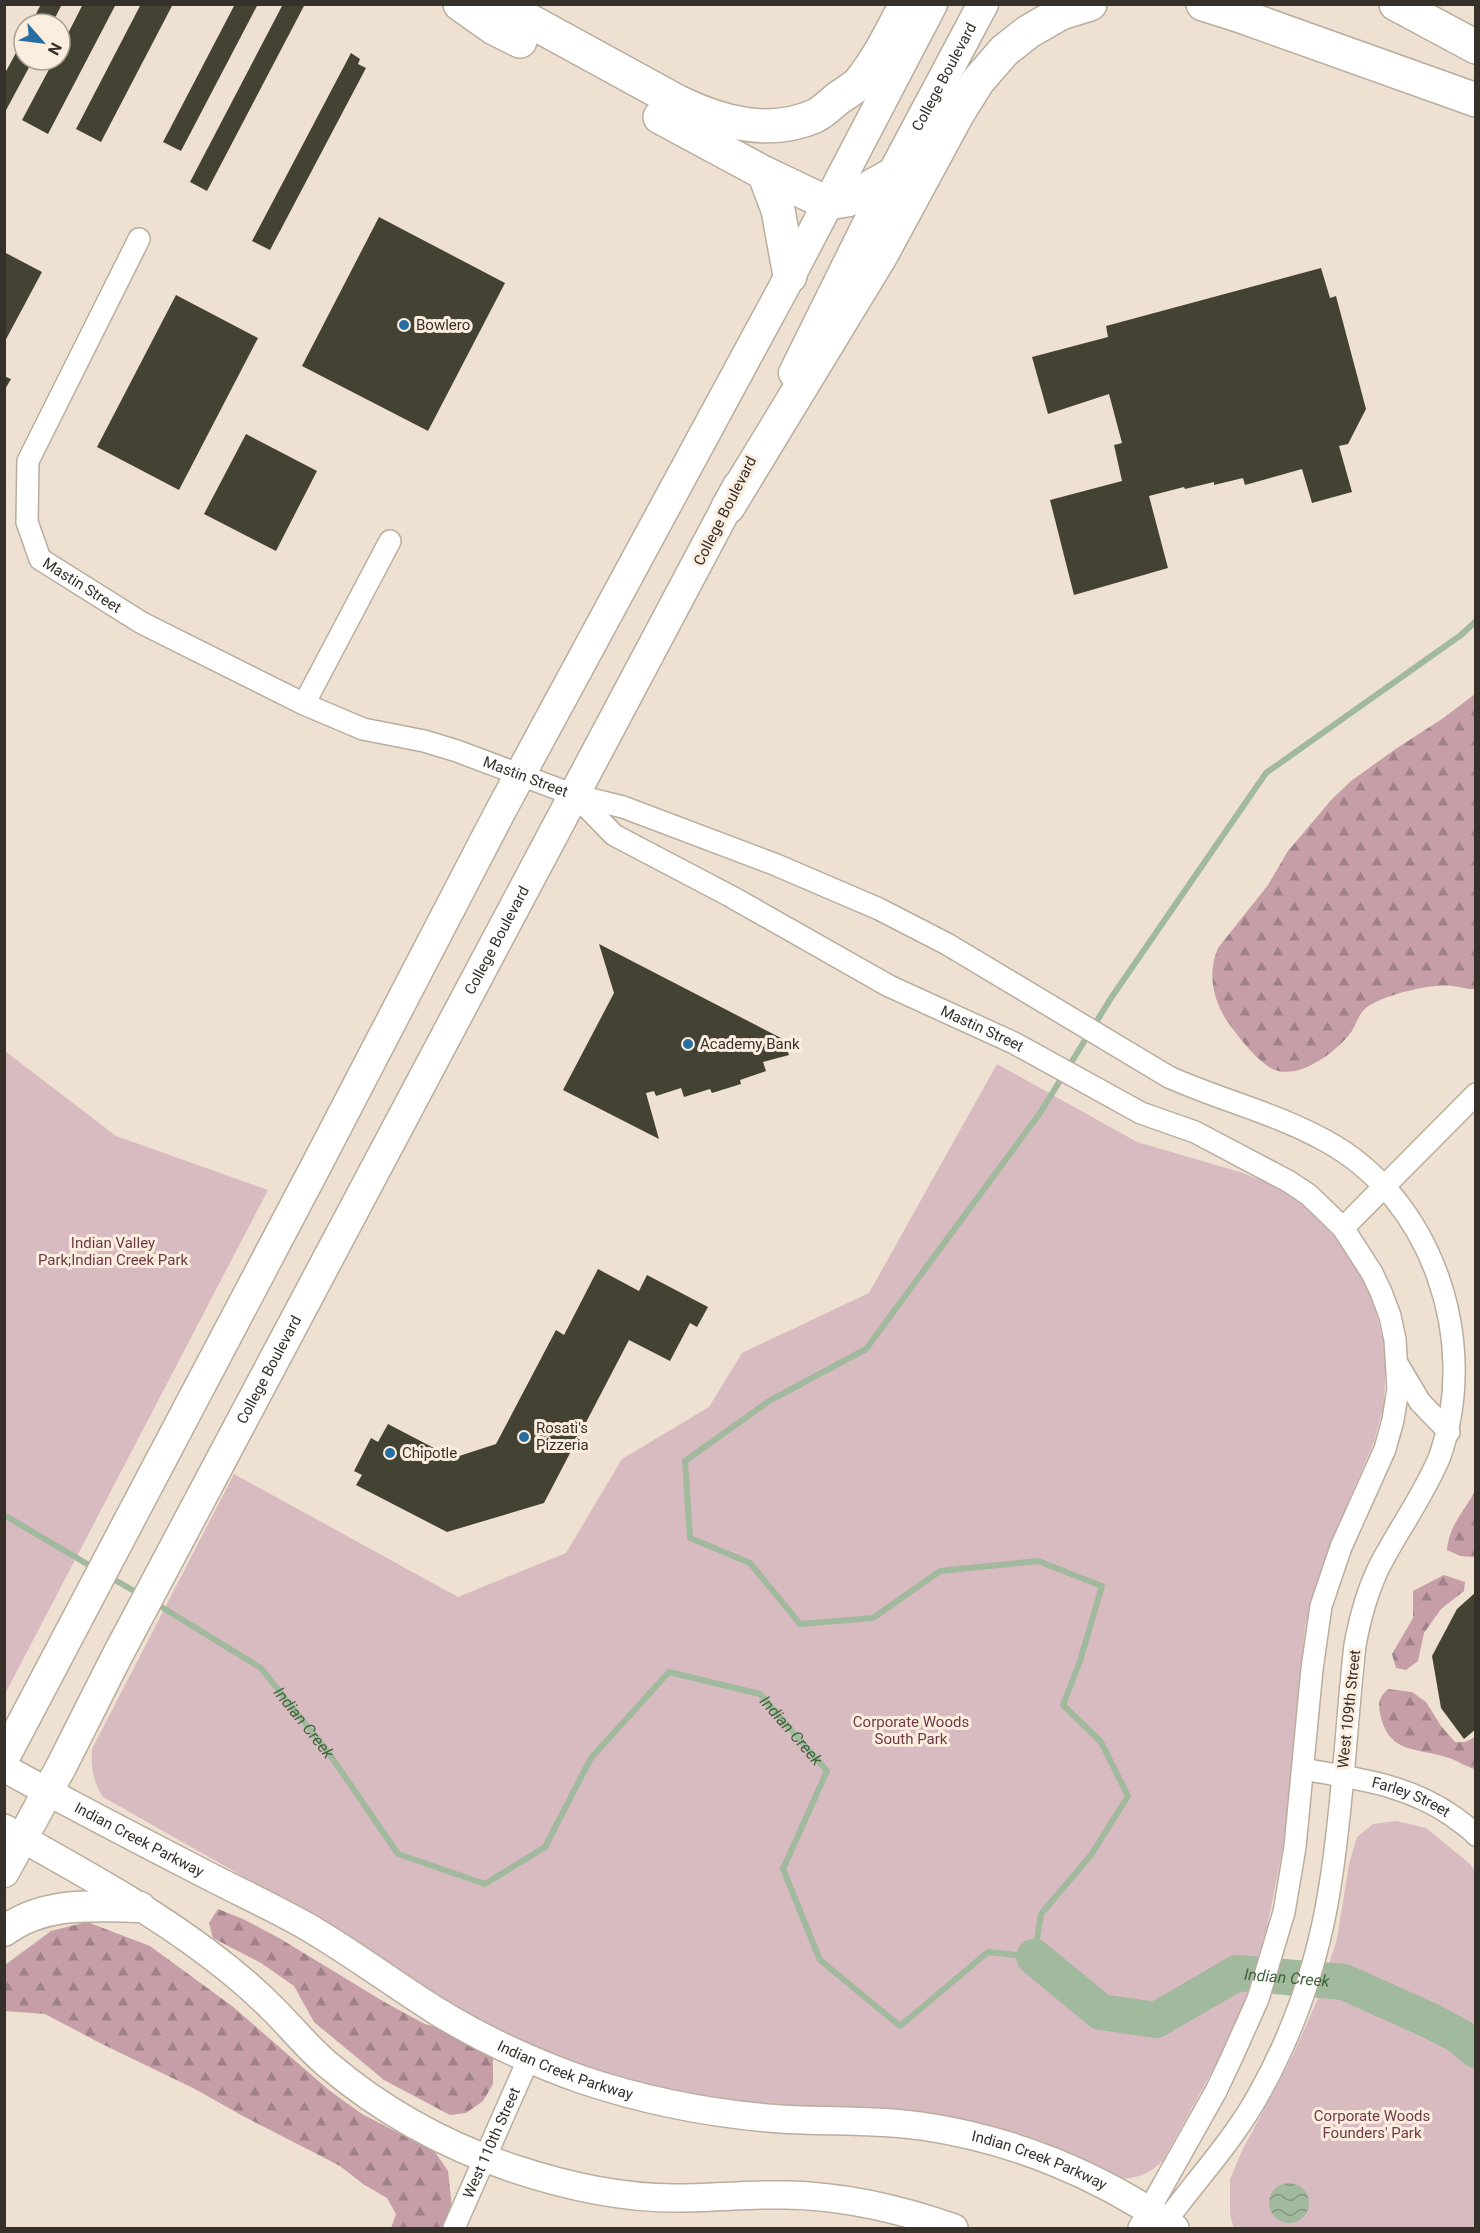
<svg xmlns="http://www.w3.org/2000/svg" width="1480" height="2233" viewBox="0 0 1480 2233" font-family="Roboto,sans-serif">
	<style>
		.forest { fill: url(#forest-firs) }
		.park { fill: #d8bac1 }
		.water { fill: url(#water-waves) }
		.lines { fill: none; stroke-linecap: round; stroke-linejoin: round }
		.stream { stroke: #a1b99d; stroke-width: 6 }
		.river { stroke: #a1b99d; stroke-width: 36 }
		.building { fill: #444333 }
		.minor-casing { stroke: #baad9e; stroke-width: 24 }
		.tertiary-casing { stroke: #baad9e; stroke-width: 30 }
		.secondary-casing { stroke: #baad9e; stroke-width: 33 }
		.motorway-casing { stroke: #baad9e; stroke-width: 36 }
		.minor { stroke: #fff; stroke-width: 21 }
		.tertiary { stroke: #fff; stroke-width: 27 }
		.secondary { stroke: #fff; stroke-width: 30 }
		.motorway { stroke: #fff; stroke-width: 33 }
		.poi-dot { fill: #276fa3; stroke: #fceede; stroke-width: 2 }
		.labels { text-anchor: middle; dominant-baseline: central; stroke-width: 6; stroke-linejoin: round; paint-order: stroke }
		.street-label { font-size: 15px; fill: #35302a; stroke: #fceede }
		.poi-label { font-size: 15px; fill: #35302a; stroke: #fceede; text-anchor: start }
		.park-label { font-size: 15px; fill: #6f3948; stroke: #fceede }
		.water-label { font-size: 16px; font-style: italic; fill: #3f6239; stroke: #fceede }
	</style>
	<defs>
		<pattern id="forest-firs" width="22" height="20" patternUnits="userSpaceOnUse" patternTransform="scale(1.5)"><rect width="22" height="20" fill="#c59ea7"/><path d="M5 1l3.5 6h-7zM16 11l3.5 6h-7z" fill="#a18188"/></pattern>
		<pattern id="water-waves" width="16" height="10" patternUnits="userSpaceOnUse" patternTransform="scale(1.5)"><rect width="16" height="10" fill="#a1b99d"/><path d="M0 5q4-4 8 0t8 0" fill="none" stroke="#849780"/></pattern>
	</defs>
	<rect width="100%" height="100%" fill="#eee1d1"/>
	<!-- forest -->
	<g class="forest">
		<path d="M1475,694v295c-10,0 -13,-2 -22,-3 -20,-3 -71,9 -87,22 -8,6 -10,19 -17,27 -15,18 -49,44 -74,35 -16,-6 -38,-35 -48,-49 -14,-22 -20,-48 -9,-73l50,-63 20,-34 44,-52 19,-18 46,-33 45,-29z"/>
		<path d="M1475,1491v66l-15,-1 -13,-6c2,-25 17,-38 28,-59z"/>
		<path d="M1444,1575l21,7 -1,9 -23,18 -17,24 -6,28 -12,9 -10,-2 -4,-14 21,-36v-27z"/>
		<path d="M1388,1689l24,3 14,10 15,24 14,16h10l10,-5v32c-10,-2 -16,-8 -26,-11 -32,-11 -61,-3 -69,-45 -2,-12 -1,-15 8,-24z"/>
		<path d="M218,1909l25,10 36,19 107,65 39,21 34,10 34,22v28l-10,17 -17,12 -16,2 -66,-35 -70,-58 -20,-36 -33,-23 -48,-25 -4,-15z"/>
		<path d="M87,1922l63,24 82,60 98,85 32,23 73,38 13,19 4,37 -7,20h-54l5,-14 -9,-16 -24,-14 -23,-18 -99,-51 -46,-26 -93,-45 -57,-30 -40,-3v-46l46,-34z"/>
	</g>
	<!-- park -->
	<g class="park">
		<path d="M5,1051l111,85 152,54 -263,504z"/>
		<path d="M997,1064l140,78 103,30 33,13 34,23 42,43 18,31 12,41 7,33 -2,48 -10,38 -40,93 -16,42 -13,51 -15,167 -7,53 -16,79 -23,77 -23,51 -59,107c-15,13 -26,17 -45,16l-357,-71 -79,-12 -71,-18 -74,-27 -65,-32 -135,-89 -233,-132c-10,-16 -12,-29 -11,-48l142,-275 224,123 108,-44 56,-94 87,-52 33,-54 127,-60z"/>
		<path d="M1396,1821l30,7 43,35 6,8v357h-241l-4,-13v-36l13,-30 50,-94 26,-59 18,-57 12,-75 8,-27 16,-13z"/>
	</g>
	<!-- water -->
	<circle class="water" cx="1289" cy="2203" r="20"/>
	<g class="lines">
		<!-- stream -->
		<g class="stream">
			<path d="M4,1515l90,53"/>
			<path d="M108,1576l33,19"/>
			<path id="s1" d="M155,1603l106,65 67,84 70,102 87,30 60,-37 46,-89 78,-86 91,22 67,77 -44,98 37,91 80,66 88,-74 46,5 7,-43 50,-59 37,-59 -27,-54 -38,-37 17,-44 22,-75 -64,-25 -98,10 -67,47 -73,6 -50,-61 -60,-25 -5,-77 84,-60 97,-52 174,-236 71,-115 155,-225 195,-138 15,-14"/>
		</g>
		<!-- river -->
		<path class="river" id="s2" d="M1034,1957l67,55 55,8 81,-47 107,9 89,40 26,14 17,14"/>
	</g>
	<!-- building -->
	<g class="building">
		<path d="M41,4h21l-10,20h-21z"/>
		<path d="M83,4h33l-68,130 -26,-14 32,-60h6v-11z"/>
		<path d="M141,4h32l-72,138 -25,-13z"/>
		<path d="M235,4h23l-77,147 -18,-9z"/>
		<path d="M283,4h22l-98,187 -17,-9z"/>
		<path d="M24,38v22h9l-29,54v-39z"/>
		<path d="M351,53l9,6 -2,5 8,4 -96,182 -18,-9z"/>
		<path d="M379,217l126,66 -77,148 -126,-65z"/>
		<path d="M4,252l38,20 -38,71z"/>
		<path d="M1321,268l9,30 6,-2 30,113 -18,35 -9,2 13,46 -40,11 -10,-34 -57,16 -2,-7 -29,7v-3l-29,7 -1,-2 -35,9 19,72 -94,27 -24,-95 72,-19 -8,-36 8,-2 -13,-49 -61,20 -16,-57 76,-20 -2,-11z"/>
		<path d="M176,295l82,43 -79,152 -82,-43z"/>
		<path d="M4,376l7,3 -7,12z"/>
		<path d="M246,434l71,37 -41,80 -72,-37z"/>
		<path d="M599,944l184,95 12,8 -8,2 2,6 -26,7 3,9 -26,9 1,4 -29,9 -2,-4 -26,8 -3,-9 -25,8 -2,-5 -8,2 13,46 -96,-49 51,-97z"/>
		<path d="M598,1269l41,22 8,-16 61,32 -11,20 -7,-4 -20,38 -41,-21 -85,163 -97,29 -91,-47 6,-10 -8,-4 17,-33 7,4 10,-18 65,34 43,-14 60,-114 8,5z"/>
		<path d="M1476,1592v137l-12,10 -23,-31 -9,-52 25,-47z"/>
	</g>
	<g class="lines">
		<defs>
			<g id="minor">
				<path id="s3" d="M139,239l-111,222 -1,61 13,37 102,64 162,81 59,25 61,12 33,10 117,44 49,12 151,57 105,45 68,35 222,133c51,23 106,36 155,63 109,58 156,201 116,316 -16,39 -42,74 -61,111 -12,25 -19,51 -24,78 -9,80 -12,161 -25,241 -11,71 -35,143 -70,206 -27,50 -67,91 -99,136"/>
				<path d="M304,704l86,-163"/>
				<path id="s4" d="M575,795l39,40 118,62 157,89 125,57 127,70 54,19 93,49 21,14 34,33 29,45 9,19 9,24 5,24 3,49 -5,31 -8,29 -44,98 -20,59 -9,63 -17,178 -11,65 -26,87 -26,58 -16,34 -77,137"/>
				<path d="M1343,1228l133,-134"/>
				<path d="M1398,1365l22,37 29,30"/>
				<path id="s5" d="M1303,1769c55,10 104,15 151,48 7,6 15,10 22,18"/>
				<path id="s6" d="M454,2228l75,-170"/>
			</g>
			<g id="tertiary">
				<path id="s7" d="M4,1768c66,36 133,71 199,105 34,18 70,34 103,53 45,26 86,57 129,84 45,28 95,51 145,69 65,22 132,35 200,40 47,3 95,0 141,7 91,13 179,49 254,102"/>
				<path d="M4,1828c70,40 142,78 205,126 23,17 45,36 65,56 18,18 34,38 53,54 54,46 117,81 185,104 51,17 109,30 163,30 37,0 74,-4 112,-3 57,1 113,14 167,33"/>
			</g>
			<g id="secondary">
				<path id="s8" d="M794,373l98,-198 91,-171"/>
				<path d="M4,1758l311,-590 185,-356 290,-536 142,-272"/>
				<path id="s9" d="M4,1872l57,-105 55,-109 622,-1172"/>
				<path d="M4,1931c41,-30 89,-25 136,-24"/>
			</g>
			<g id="motorway">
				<path d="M460,4l34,24 26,13"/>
				<path d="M499,4l179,98c43,21 91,34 137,14 8,-4 15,-11 22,-17 7,-5 16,-10 22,-16 19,-23 33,-52 47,-79"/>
				<path d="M1203,4l35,11 238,85"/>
				<path d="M1396,4l80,43"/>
				<path d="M660,117l104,56 63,30 20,-3 45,-25"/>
				<path d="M764,173l14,37 12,66"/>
				<path d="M728,507l152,-250 78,-144 20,-32 26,-30 24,-19 33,-19 29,-9"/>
			</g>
		</defs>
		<!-- minor casing -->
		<use href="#minor" class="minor-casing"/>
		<!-- tertiary casing -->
		<use href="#tertiary" class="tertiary-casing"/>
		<!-- secondary casing -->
		<use href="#secondary" class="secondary-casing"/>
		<!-- motorway casing -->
		<use href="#motorway" class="motorway-casing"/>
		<!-- minor -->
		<use href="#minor" class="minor"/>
		<!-- tertiary -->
		<use href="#tertiary" class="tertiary"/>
		<!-- secondary -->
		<use href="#secondary" class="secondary"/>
		<!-- motorway -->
		<use href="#motorway" class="motorway"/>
	</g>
	<!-- markers -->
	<g class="poi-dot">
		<circle cx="404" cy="325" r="6"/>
		<circle cx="688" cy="1044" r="6"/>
		<circle cx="524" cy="1437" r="6"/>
		<circle cx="390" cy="1453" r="6"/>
	</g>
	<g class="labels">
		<!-- street labels -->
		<g class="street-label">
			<text stroke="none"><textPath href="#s8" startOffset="332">College Boulevard</textPath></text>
			<text transform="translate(725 511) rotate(-63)">College Boulevard</text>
			<text stroke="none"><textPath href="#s3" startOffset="398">Mastin Street</textPath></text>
			<text stroke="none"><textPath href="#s3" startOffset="884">Mastin Street</textPath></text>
			<text stroke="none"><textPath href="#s9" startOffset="1054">College Boulevard</textPath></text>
			<text stroke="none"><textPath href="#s4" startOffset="472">Mastin Street</textPath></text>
			<text stroke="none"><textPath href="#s9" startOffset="568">College Boulevard</textPath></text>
			<text transform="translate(1349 1709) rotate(-84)">West 109th Street</text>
			<text stroke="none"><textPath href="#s5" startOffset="112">Farley Street</textPath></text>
			<text stroke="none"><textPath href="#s7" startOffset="153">Indian Creek Parkway</textPath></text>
			<text stroke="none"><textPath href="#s7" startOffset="639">Indian Creek Parkway</textPath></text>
			<text stroke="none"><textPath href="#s6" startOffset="93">West 110th Street</textPath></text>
			<text stroke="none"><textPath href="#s7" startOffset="1125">Indian Creek Parkway</textPath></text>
		</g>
		<!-- poi labels -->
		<g class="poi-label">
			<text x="416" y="325">Bowlero</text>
			<text x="700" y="1044">Academy Bank</text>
			<text x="536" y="1428">Rosati's<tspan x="536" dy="17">Pizzeria</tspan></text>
			<text x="402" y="1453">Chipotle</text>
		</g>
		<!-- park labels -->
		<g class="park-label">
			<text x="113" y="1243">Indian Valley<tspan x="113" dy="17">Park;Indian Creek Park</tspan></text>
			<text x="911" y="1722">Corporate Woods<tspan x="911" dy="17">South Park</tspan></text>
			<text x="1372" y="2116">Corporate Woods<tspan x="1372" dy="17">Founders' Park</tspan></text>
		</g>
		<!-- water labels -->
		<g class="water-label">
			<text stroke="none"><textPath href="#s1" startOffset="194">Indian Creek</textPath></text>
			<text stroke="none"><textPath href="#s1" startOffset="876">Indian Creek</textPath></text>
			<text stroke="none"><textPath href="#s2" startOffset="286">Indian Creek</textPath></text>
		</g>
	</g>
	<!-- border -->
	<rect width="1480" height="2233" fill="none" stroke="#35302a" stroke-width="12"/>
	<!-- north arrow -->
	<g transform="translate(42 42) rotate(118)"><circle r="28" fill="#fceede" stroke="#aca296" stroke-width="1.5"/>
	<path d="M0-4.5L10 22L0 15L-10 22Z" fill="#276fa3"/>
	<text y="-9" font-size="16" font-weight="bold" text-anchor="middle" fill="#35302a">N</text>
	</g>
</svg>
